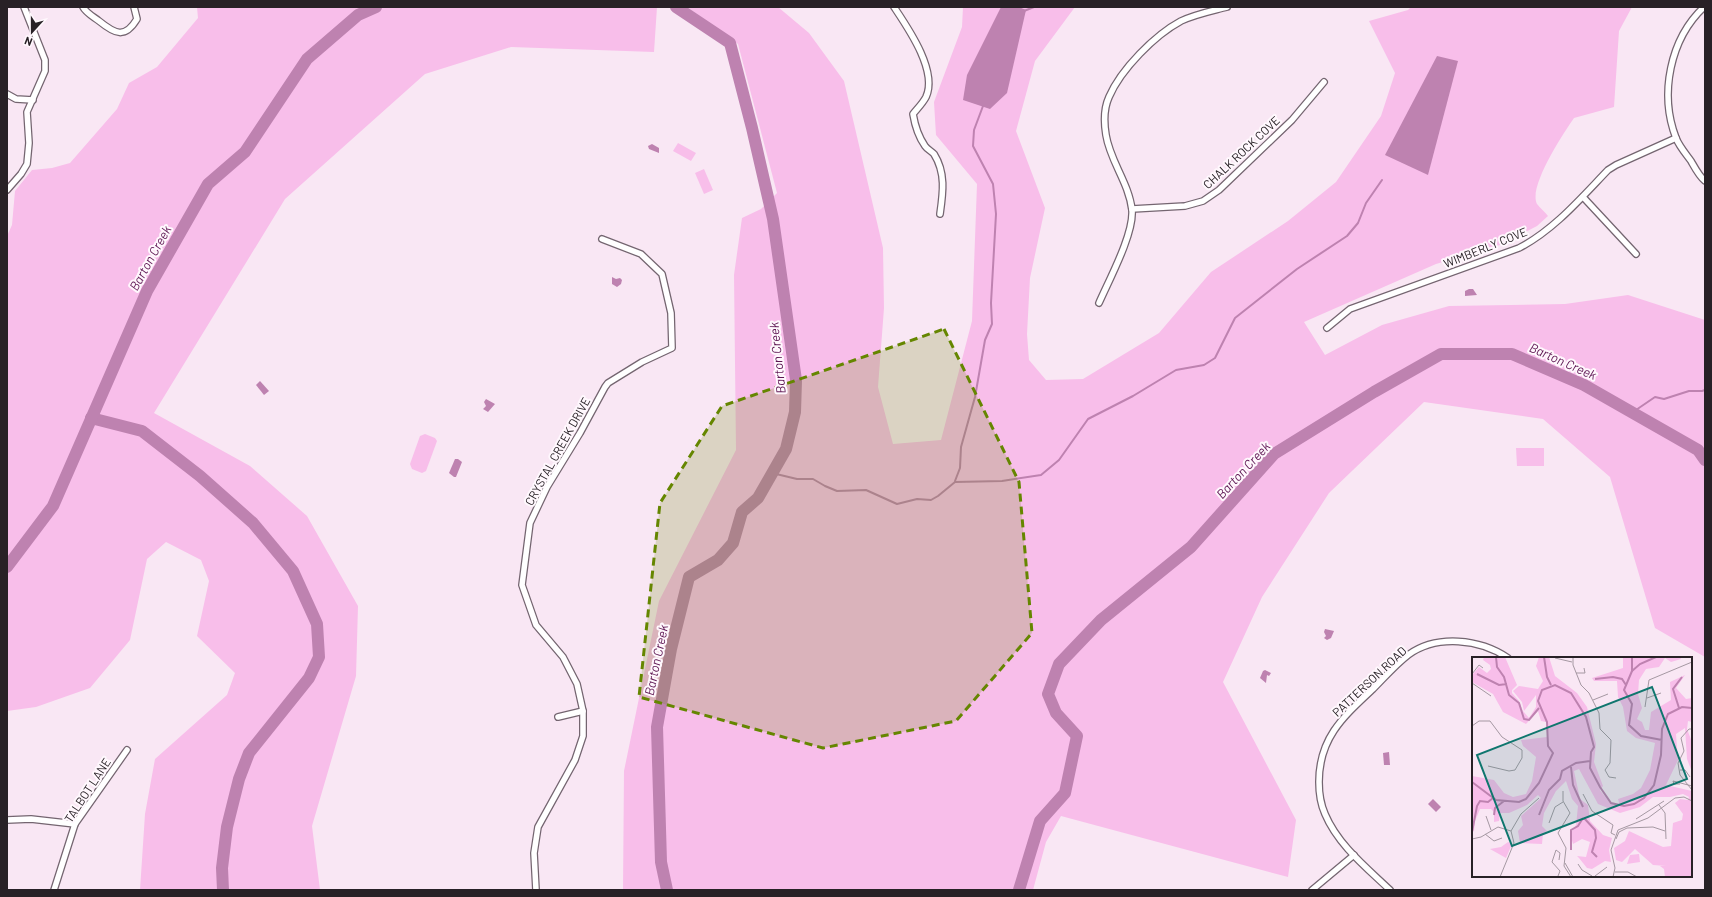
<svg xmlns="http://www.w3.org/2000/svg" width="1712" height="897" viewBox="0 0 1712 897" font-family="Barlow,sans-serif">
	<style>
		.green { fill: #f8beea }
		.water { fill: #be82b0 }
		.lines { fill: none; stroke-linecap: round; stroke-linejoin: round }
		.stream { stroke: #be82b0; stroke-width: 2 }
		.river { stroke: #be82b0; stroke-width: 12 }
		.street-casing { stroke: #746570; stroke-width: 8 }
		.street { stroke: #fff; stroke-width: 5.5 }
		.marked { fill: #658600; fill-opacity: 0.2; stroke: #658600; stroke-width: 3; stroke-dasharray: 8 5; stroke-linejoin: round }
		.labels { text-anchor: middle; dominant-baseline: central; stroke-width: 4; stroke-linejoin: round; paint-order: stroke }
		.street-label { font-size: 12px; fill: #282126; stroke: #fff8fd }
		.water-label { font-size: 13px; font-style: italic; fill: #5e1653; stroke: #fff8fd }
		.inset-river { fill: none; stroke: #be82b0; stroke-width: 2 }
		.inset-road { fill: none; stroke: #a598a2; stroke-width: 1 }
		.view { fill: #0f766e; fill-opacity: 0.15; stroke: #0f766e; stroke-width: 2 }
		.inset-edge { fill: none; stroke: #282126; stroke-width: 2 }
	</style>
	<rect width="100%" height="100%" fill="#f9e7f4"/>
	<!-- green -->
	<g class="green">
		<path d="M197,7h460l-3,45 -143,-5 -86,27 -140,125 -131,214 96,53 57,50 51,90 -2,70 -44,150 8,64h-180l5,-76 10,-55 72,-64 8,-22 -38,-37 12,-55 -8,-21 -35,-18 -19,17 -17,81 -40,48 -54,19 -29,4v-475l5,-11 3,-34 17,-21 20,-2 18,-5 47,-54 12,-26 28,-16 41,-49z"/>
		<path d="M687,7h91l31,26 35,48 39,167 1,60 -6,79 15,57 48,-4 31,-119 5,-137 -41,-49 -2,-33 28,-75 1,-20h112l-40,54 -19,70 29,77 -15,70 -3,56 2,26 17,20 37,-1 76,-46 52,-61 77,-51 48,-39 45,-66 14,-43 -26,-52 39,-11 3,-3h221l-13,24 -5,76 -40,11c-11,16 -46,69 -37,86 3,4 8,8 11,12l-11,10 -37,19 -64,19 -132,58 21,33 57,-30 67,-19 116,-2 63,-9 77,25v337l-50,-29 -45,-151 -67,-58 -119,-17 -95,91 -67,104 -39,85 73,138 -8,57 -227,-61 -15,26 -13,48h-410l1,-119 35,-170 77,-151 -2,-175 8,-57 19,-9 16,-16 -39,-149z"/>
		<path d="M678,143l18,10 -5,8 -18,-10z"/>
		<path d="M704,169l9,21 -9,4 -9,-21z"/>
		<path d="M425,434l10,4 2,3 -11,30 -4,2 -10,-4 -2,-5 10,-28z"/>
		<path d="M1516,448h28v18h-27z"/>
	</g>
	<!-- water -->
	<g class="water">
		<path d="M1001,7h18l7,3 -19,83 -17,16 -27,-9 4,-25z"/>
		<path d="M1437,56l21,5 -30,114 -43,-20z"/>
		<path d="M652,144l7,4v5l-10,-4 -1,-3z"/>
		<path d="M612,277l4,2 4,-1 2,2 -1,4 -4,3 -5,-3z"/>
		<path d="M1469,289h4l4,6 -12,1v-5z"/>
		<path d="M260,381l9,10 -5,4 -8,-10z"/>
		<path d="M486,399l9,5 -7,8 -5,-3 3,-3 -2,-4z"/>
		<path d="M455,459h3l4,3 -6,15h-2l-5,-4z"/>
		<path d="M1325,629l9,2 -3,7 -4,2 -3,-2 2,-2 -2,-4z"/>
		<path d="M1265,670l6,3 -2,3 -2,-1 -1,8 -6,-5 3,-7z"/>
		<path d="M1389,752l1,13h-6l-1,-12z"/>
		<path d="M1433,799l8,8 -5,5 -8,-8z"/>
	</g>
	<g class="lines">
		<!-- stream -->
		<g class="stream">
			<path d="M1024,11l10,-4"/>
			<path d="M1633,412l22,-15 9,2 25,-8h13l3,-1"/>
			<path d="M772,473l25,6h16l12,7 12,5 29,-1 31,14 20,-5 14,1 7,-4 17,-14 47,-1 39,-6 18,-15 29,-41 45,-23 43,-26 28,-5 11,-7 20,-40 62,-49 50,-33 11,-13 8,-20 16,-23"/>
			<path d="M955,481l5,-13 1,-21 14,-50 10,-57 7,-16 -1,-21 5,-89 -3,-30 -20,-38 1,-16 9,-24"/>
		</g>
		<!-- river -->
		<g class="river">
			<path d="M91,418l51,13 58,45 53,47 40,48 24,53 2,33 -10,21 -60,75 -10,26 -12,48 -5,41 1,22"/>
			<path d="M7,567l46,-61 94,-215 61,-107 37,-32 62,-93 51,-44 18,-8"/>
			<path d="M667,890l-6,-28 -4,-135 14,-78 18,-72 29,-17 15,-17 9,-31 16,-14 28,-49 9,-37 1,-32 -23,-161 -21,-91 -22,-85 -54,-36"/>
			<path d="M1019,890l21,-69 25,-28 12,-57 -21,-23 -8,-19 11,-30 42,-44 90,-73 83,-93 100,-62 67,-38h71l72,31 114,65 7,10"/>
		</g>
		<defs>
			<g id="street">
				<path d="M83,7c3,6 11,10 16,14 16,13 26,18 38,-2l-3,-12"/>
				<path d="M894,7c14,21 44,64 32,90 -3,6 -9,12 -13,17 2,12 5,22 12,32 2,3 6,5 9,8 12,19 9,39 6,60"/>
				<path d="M1704,7c-34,32 -45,87 -28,131 3,8 10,16 15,23 4,7 8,15 14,20"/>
				<path d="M7,94l9,5 17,1"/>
				<path d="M7,190l14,-16 6,-10 2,-21 -2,-31 18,-41v-11l-21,-53"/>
				<path d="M1583,197l53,57"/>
				<path d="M1132,209l53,-3 18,-5 16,-11 73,-70 32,-38"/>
				<path d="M1099,303c10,-23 35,-69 33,-93 -3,-27 -22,-49 -26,-75 -2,-12 -2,-27 3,-38 12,-28 46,-62 72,-76 15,-7 31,-10 46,-14"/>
				<path d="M1327,328l23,-19 169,-61c35,-18 62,-50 89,-78l8,-5 60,-27"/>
				<path d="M558,717l25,-6"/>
				<path d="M7,820l24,-1 44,5"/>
				<path d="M54,890l21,-66 52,-74"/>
				<path d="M536,890l-2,-37 4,-26 37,-67 8,-24v-25l-6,-27 -14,-27 -27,-32 -14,-40 8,-62 17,-36 33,-54 25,-46 3,-4 34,-21 30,-14 -1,-35 -9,-39 -21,-20 -39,-15"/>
				<path d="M1312,890l42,-35"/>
				<path d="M1390,890c-23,-22 -52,-45 -65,-76 -4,-9 -6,-22 -6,-32 0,-44 24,-65 54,-93 11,-11 22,-24 35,-34 29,-21 72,-16 100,3"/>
			</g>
		</defs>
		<!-- street casing -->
		<use href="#street" class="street-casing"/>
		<!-- street -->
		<use href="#street" class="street"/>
	</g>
	<!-- marked area -->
	<path class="marked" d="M944,329l75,153 13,151 -76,88 -133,27 -184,-51 21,-194 62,-97z"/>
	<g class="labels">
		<!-- street labels -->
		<g class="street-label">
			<text transform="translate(1241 152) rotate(-43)">CHALK ROCK COVE</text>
			<text transform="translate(1485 247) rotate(-22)">WIMBERLY COVE</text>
			<text transform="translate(557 451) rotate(-61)">CRYSTAL CREEK DRIVE</text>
			<text transform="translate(1369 681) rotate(-43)">PATTERSON ROAD</text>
			<text transform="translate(87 790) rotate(-57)">TALBOT LANE</text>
		</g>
		<!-- water labels -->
		<g class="water-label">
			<text transform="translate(150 258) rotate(-61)">Barton Creek</text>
			<text transform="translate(777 358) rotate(-96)">Barton Creek</text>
			<text transform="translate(1563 361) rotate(24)">Barton Creek</text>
			<text transform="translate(1243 470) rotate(-47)">Barton Creek</text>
			<text transform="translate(656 660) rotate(-78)">Barton Creek</text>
		</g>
	</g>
	<!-- overview -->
	<g transform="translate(1472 657)">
		<rect width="220" height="220" fill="#f9e7f4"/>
		<path d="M12,0h21l12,28 -5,5v3l7,8 4,10 6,7 7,-11v-12l-12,16 -2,-9 -9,-11 6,-5 19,3 5,-8 -7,-15 3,-9h10l6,19 22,17 10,14 9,37 -2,18 9,24 -3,4 10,13 10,3 -2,-7 15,-5 8,-6 9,-18 5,-27 -19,-5 -9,-7 -4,-24 -5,-10 -1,-16h-23l-2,-3 31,-10v-11h57l1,2 -10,3 -6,-4 -6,9 -13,2 -7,11 -1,14 4,14 -5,11 5,3 3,8h4l2,-18 20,-12 -1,-18 15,-7 -9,13 10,11 6,-1v24l-4,-1 -1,8 5,13v30l-5,-13 -2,-31 -9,6 2,26 -12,25 26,6v86h-27l-1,-8 -4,-3h6l-13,-1 -18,-16 -13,13 -6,-2 -2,-12 11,-7 4,-10 34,16 8,-1 2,-23 9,-3 1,-6 -8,-11 5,-4 8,1 1,-3 -6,-3 -13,3h-17l-13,10 -20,6 -22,-9 -19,-35 -5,2 6,28 8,6 2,16 13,14 9,3 -3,12 2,12 -6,-1 -13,8 -5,-1 -8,-10 -2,-2 9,1 4,-15 -8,-3 -9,5 -3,-10 6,-9 2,-19 -6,-7 -6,-18 -10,10 -12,22 -2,13 5,5 -4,2 -1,11 -22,-1 -2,-12 5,-6 -2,-9 20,-18 -3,-3 -11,10 -18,8h-9l-1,8 -5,1v-10l-3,-3h-11l-5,12 -1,10 -2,-1v-54l22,4 10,13 9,4 13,-3 6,-13 4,-24 -13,-11 -2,-6 26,-3v-3l-1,-12 -5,-1 -3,-10 -12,13 -23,-12 -10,-18 -21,-12v-7l7,-8 8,6 4,-4 -1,-4 -7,-5zM36,185l4,2 -6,14 -16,-9 11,-2zM167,197l1,8 -13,2 3,-9z" fill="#f8beea"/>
		<path class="inset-river" d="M24,0l1,10 7,10 5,18 10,8 5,16 5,1 10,-12M72,0l3,20 4,8M160,14l8,-7 16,-7M160,14v-14M160,14l-8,19 8,14 -3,21 12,11 21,4M5,17l22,11 8,-1M123,22l18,-2 9,2 4,6M207,51l-6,-19 9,-12M99,110l2,18 10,22M0,125l24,18 23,2 7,-3 13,-16 14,-30 -5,-7 -1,-24 -9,-21 4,-11 13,-5 16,8 15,24 8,30 -3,5 -1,16 10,19 11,16 13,3 10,-2 10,-6 10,-13 7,-30 1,-26 6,-15 14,-7 10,1M22,158l1,-7 9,-7M67,158l10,-25 11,-11 2,-8 14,-8 14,-2M112,161l11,12 1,8 -4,14 5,5M0,175l5,-26 3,-5 8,1 5,-4M99,193v-20l7,-4 5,-8"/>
		<path class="inset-road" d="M101,0v8l8,20 8,8 10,20 1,16 11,11 -1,23 -5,7 4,7 7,1M83,1l17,4M104,16h9l-1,-5M0,17l7,-9 4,3M0,26l19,13M175,41l14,-5M121,43l15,-6M173,50l4,-27 43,-18M0,69l7,-5h11l12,16 20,13v8l-7,12 -6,1 -21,-5M220,72h-3l-8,9 3,13 -6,12 2,12 12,15M208,113h5l5,7M208,127h-6l-1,-3 19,5M91,134v10l7,12 -12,20 8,15 -2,18 7,11M111,137l9,17 21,14 -2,8 4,2M187,148l6,8 1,26M14,159l5,14M164,162l28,-18M77,166l6,-16 8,-5M39,174l10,-17 18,-16M13,177l9,7 8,-3M0,182l9,-2 17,-10 13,4 3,12 -14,34M144,182l3,-7 8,-4 26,-1 12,4M93,206l8,14M106,207l4,6 10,6M143,215h13l9,5M86,219l2,-5 -8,-9 4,-12 4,3 -1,7M123,219l12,-9M141,220l2,-9 -4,-18 7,-20 30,-12 27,-20 9,-1 8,4"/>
		<path class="view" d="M180,30l35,92 -175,67 -35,-91z"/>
		<rect width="220" height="220" class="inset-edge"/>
	</g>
	<!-- border -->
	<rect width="1712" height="897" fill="none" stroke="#282126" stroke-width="16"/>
	<!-- north arrow -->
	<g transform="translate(32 32) rotate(201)" stroke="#fff8fd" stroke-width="3" paint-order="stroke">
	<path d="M0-3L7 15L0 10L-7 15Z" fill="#282126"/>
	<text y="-6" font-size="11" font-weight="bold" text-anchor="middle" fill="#282126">N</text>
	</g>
</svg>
